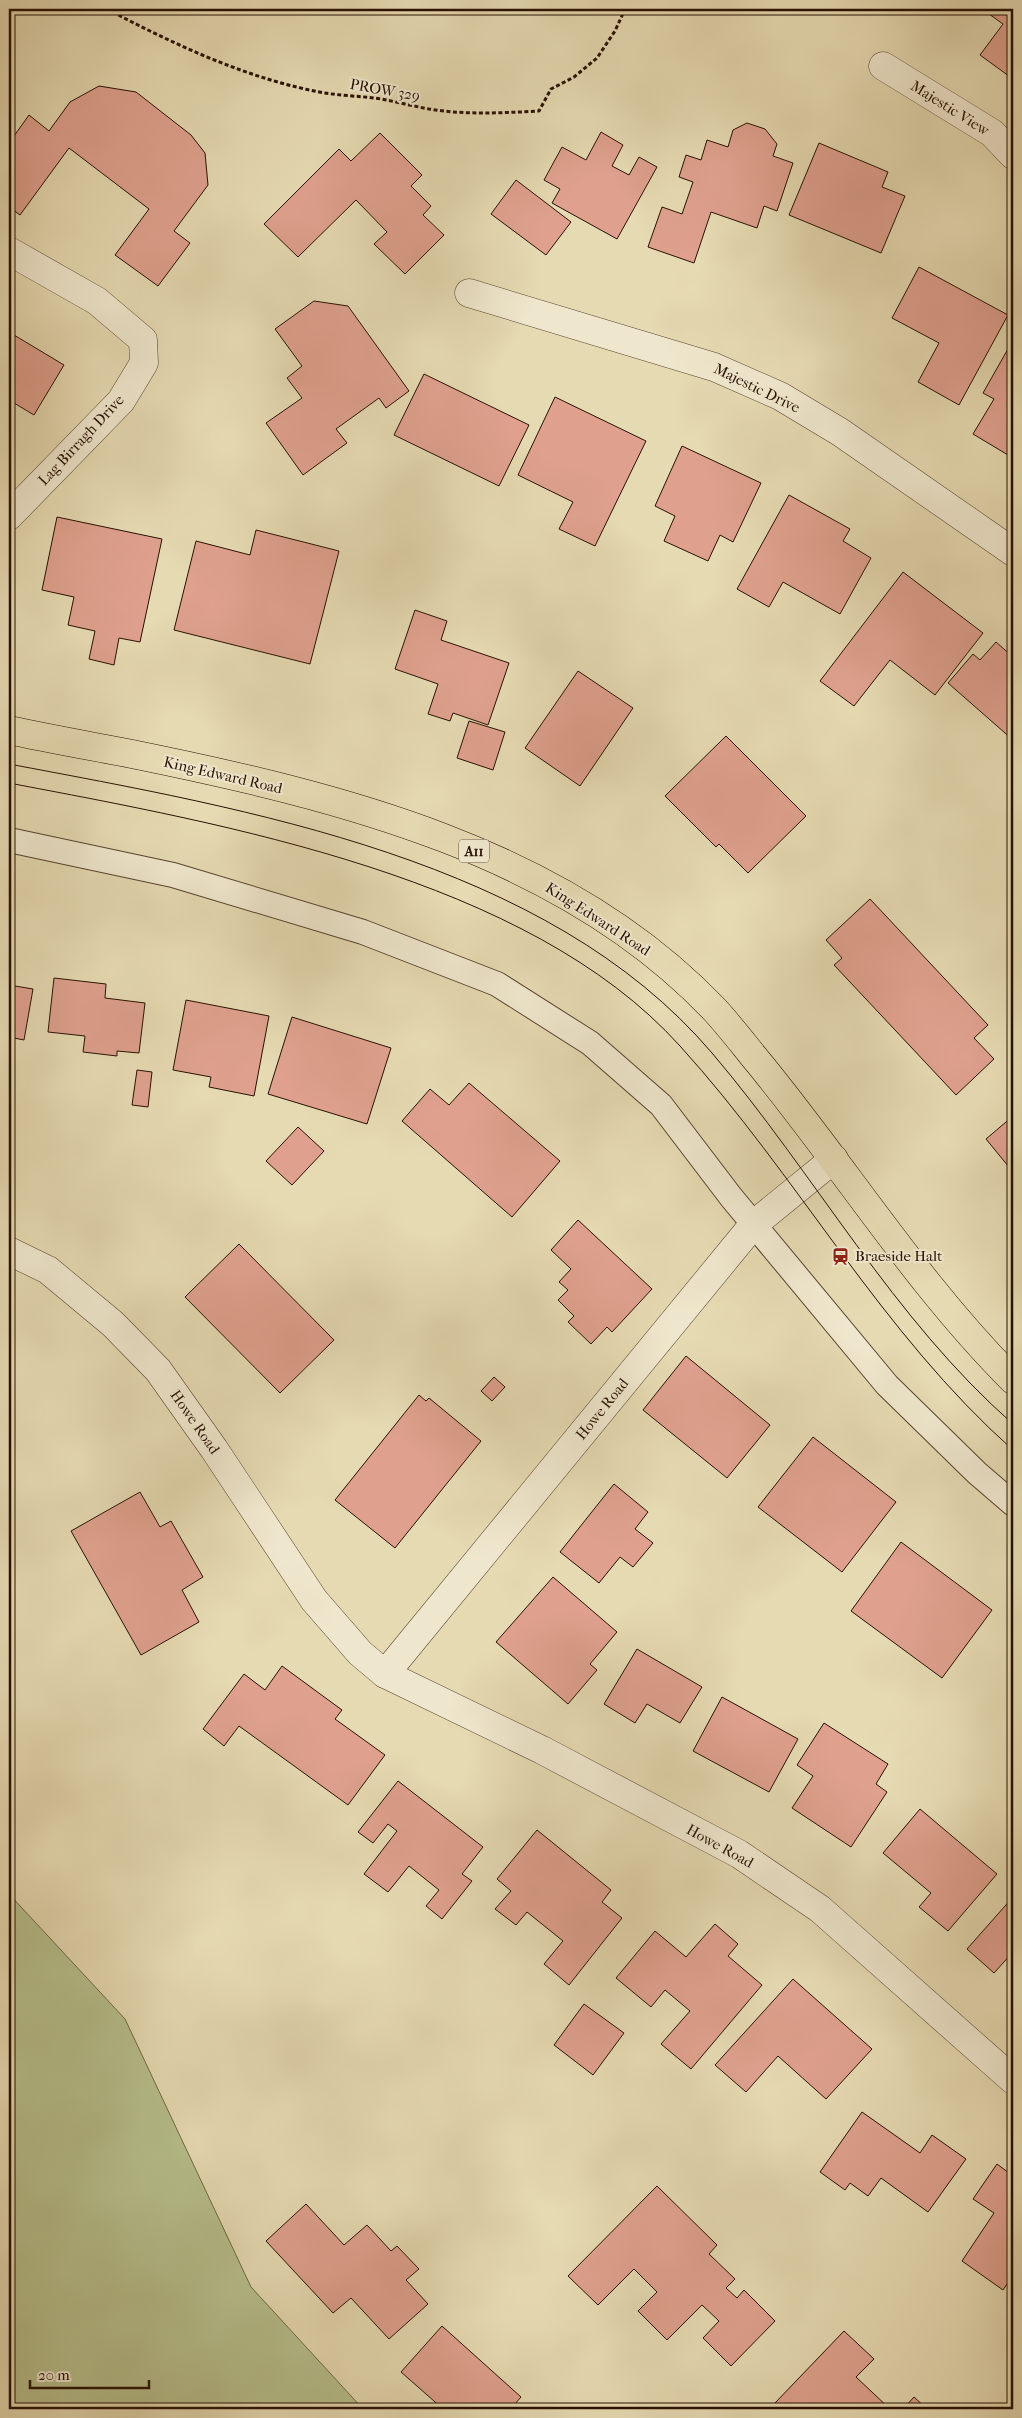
<svg xmlns="http://www.w3.org/2000/svg" width="1022" height="2418" viewBox="0 0 1022 2418" font-family="'IM FELL French Canon',serif">
	<style>
		.green { fill: #b6bf8c; stroke: #6f6848 }
		.building { fill: #dfa18e; stroke: #281003 }
		.lines { fill: none; stroke-linecap: round; stroke-linejoin: round }
		.lane-casing { stroke: #58422f; stroke-width: 26 }
		.street-casing { stroke: #58422f; stroke-width: 29 }
		.primary-casing { stroke: #281003; stroke-width: 29 }
		.path { stroke: #281003; stroke-width: 3; stroke-dasharray: 4 2.5; stroke-linecap: butt }
		.lane { stroke: #efe7cd; stroke-width: 24 }
		.street { stroke: #efe7cd; stroke-width: 28 }
		.primary { stroke: #e6dab2; stroke-width: 28 }
		.tram { stroke: #281003; stroke-width: 1 }
		.labels { text-anchor: middle; dominant-baseline: central; stroke-width: 4; stroke-linejoin: round; paint-order: stroke }
		.shield { fill: #efe7cd; stroke: #645040; stroke-width: 1 }
		.shield-label { font-size: 14px; font-weight: bold; fill: #281003 }
		.street-label { font-size: 15px; fill: #281003; stroke: #efe7cd }
		.poi-label { font-size: 15px; fill: #281003; stroke: #efe7cd; text-anchor: start }
	</style>
	<rect width="100%" height="100%" fill="#e6dab2"/>
	<filter id="stains"><feTurbulence type="fractalNoise" baseFrequency=".004" numOctaves="4"/><feColorMatrix values="0 0 0 0 .2 0 0 0 0 .09 0 0 0 0 .02 0 0 0 .5 -.17"/></filter>
	<radialGradient id="worn" r=".72"><stop offset=".6" stop-color="#630" stop-opacity="0"/><stop offset="1" stop-color="#630" stop-opacity=".3"/></radialGradient>
	<!-- green -->
	<path class="green" d="M9,1894l116,125 126,268 112,122h-354z"/>
	<!-- building -->
	<g class="building">
		<path d="M982,9h31v70l-33,-24 23,-31z"/>
		<path d="M99,86l37,6 55,43 14,18 3,32 -34,46 16,12 -32,43 -43,-31 34,-46 -80,-61 -49,67 -11,-8v-64l20,-28 20,16 21,-29z"/>
		<path d="M747,123l18,6 12,15 -4,12 20,7 -16,48 -13,-5 -7,22 -46,-16 -17,51 -46,-16 14,-40 20,7 11,-32 -14,-5 7,-22 15,5 6,-20 21,7 5,-17z"/>
		<path d="M601,132l22,13 -11,21 17,9 10,-18 18,10 -40,72 -65,-36 8,-14 -16,-9 18,-33 24,13z"/>
		<path d="M380,133l42,42 -11,11 20,20 -8,9 21,20 -39,39 -31,-30 13,-12 -31,-32 -58,57 -34,-33 75,-75 12,12z"/>
		<path d="M819,143l69,29 -6,15 23,9 -24,57 -92,-38z"/>
		<path d="M516,180l55,42 -25,33 -55,-41z"/>
		<path d="M919,267l89,48 -49,90 -41,-23 21,-39 -47,-25z"/>
		<path d="M314,301l34,5 61,85 -23,17 -7,-10 -43,31 11,14 -44,32 -37,-52 36,-25 -15,-20 15,-12 -27,-37z"/>
		<path d="M9,332l55,33 -30,50 -25,-15z"/>
		<path d="M1013,340v118l-40,-24 21,-35 -11,-6z"/>
		<path d="M424,374l105,51 -30,61 -105,-51z"/>
		<path d="M555,397l91,44 -51,105 -36,-17 14,-27 -55,-27z"/>
		<path d="M682,446l79,37 -28,59 -13,-7 -12,26 -44,-20 11,-25 -20,-10z"/>
		<path d="M789,495l61,34 -7,12 28,17 -31,56 -57,-32 -14,25 -32,-18z"/>
		<path d="M57,517l105,22 -22,103 -21,-4 -5,27 -25,-6 6,-28 -27,-6 6,-28 -32,-7z"/>
		<path d="M256,530l83,21 -29,113 -136,-34 22,-89 54,14z"/>
		<path d="M903,572l80,61 -48,62 -45,-35 -36,46 -34,-25z"/>
		<path d="M415,610l32,11 -6,19 68,23 -21,62 -35,-12 -3,8 -22,-7 10,-30 -43,-15z"/>
		<path d="M996,642l17,15v83l-65,-57 25,-29 7,6z"/>
		<path d="M578,671l55,37 -53,78 -55,-38z"/>
		<path d="M469,721l36,11 -12,38 -36,-12z"/>
		<path d="M726,736l80,80 -58,57 -29,-29 -3,3 -51,-51z"/>
		<path d="M870,899l118,126 -14,13 20,21 -38,36 -122,-130 8,-7 -16,-18z"/>
		<path d="M54,978l52,6 -1,14 40,5 -6,50 -22,-2v5l-34,-4 2,-16 -37,-4z"/>
		<path d="M9,985l24,4 -9,51 -15,-3z"/>
		<path d="M186,1000l83,16 -15,80 -45,-9 2,-10 -38,-7z"/>
		<path d="M292,1017l99,31 -24,76 -99,-30z"/>
		<path d="M137,1070l15,2 -4,35 -16,-2z"/>
		<path d="M469,1083l91,78 -48,56 -110,-96 28,-32 19,16z"/>
		<path d="M1013,1116v56l-27,-33z"/>
		<path d="M298,1127l26,24 -32,34 -26,-24z"/>
		<path d="M578,1220l74,69 -40,43 -5,-5 -16,17 -23,-22 6,-6 -16,-16 10,-10 -9,-8 12,-13 -20,-19z"/>
		<path d="M239,1244l95,96 -54,53 -95,-96z"/>
		<path d="M686,1356l84,69 -43,53 -84,-68z"/>
		<path d="M494,1377l11,10 -13,14 -11,-10z"/>
		<path d="M419,1395l7,6 3,-3 52,43 -86,107 -60,-48z"/>
		<path d="M813,1437l83,65 -54,70 -84,-65z"/>
		<path d="M614,1484l34,28 -13,17 18,14 -20,24 -13,-10 -21,26 -39,-31z"/>
		<path d="M140,1492l20,35 11,-6 32,56 -21,13 17,32 -58,33 -70,-124z"/>
		<path d="M901,1542l91,68 -50,68 -91,-67z"/>
		<path d="M553,1577l64,55 -27,32 7,6 -29,34 -72,-62z"/>
		<path d="M637,1649l65,38 -22,36 -33,-19 -12,19 -31,-19z"/>
		<path d="M282,1666l60,44 -7,9 50,36 -37,50 -109,-79 -15,20 -21,-17 41,-55 21,16z"/>
		<path d="M722,1697l76,42 -29,53 -76,-41z"/>
		<path d="M824,1723l64,41 -12,20 11,8 -36,55 -59,-39 21,-32 -16,-11z"/>
		<path d="M398,1781l85,66 -21,27 10,7 -30,38 -16,-13 13,-16 -30,-24 -21,26 -24,-18 33,-43 -9,-7 -15,19 -15,-11z"/>
		<path d="M920,1809l77,65 -49,57 -29,-24 12,-14 -48,-40z"/>
		<path d="M537,1830l74,60 -9,12 20,16 -53,67 -25,-21 19,-23 -36,-29 -11,13 -21,-16 16,-18 -14,-12z"/>
		<path d="M1013,1897v55l-19,21 -27,-24z"/>
		<path d="M715,1924l23,20 -10,12 34,29 -71,84 -30,-25 29,-33 -25,-21 -14,17 -35,-29 39,-47 31,26z"/>
		<path d="M793,1979l79,70 -46,50 -48,-43 -32,36 -31,-27z"/>
		<path d="M584,2004l40,29 -31,42 -39,-30z"/>
		<path d="M862,2112l58,41 12,-18 34,24 -38,53 -47,-34 -13,18 -18,-13 -5,7 -25,-18z"/>
		<path d="M997,2164l16,12v99l-10,15 -41,-29 32,-48 -21,-14z"/>
		<path d="M657,2186l60,59 -8,9 26,25 -9,9 11,10 7,-8 31,31 -44,45 -28,-28 16,-17 -17,-16 -35,35 -29,-29 19,-19 -23,-23 -36,36 -30,-29z"/>
		<path d="M306,2204l38,41 23,-20 24,26 6,-5 22,23 -13,11 22,24 -39,35 -38,-41 -18,15 -67,-72z"/>
		<path d="M442,2326l79,71 -7,8 5,4h-76l-42,-37z"/>
		<path d="M844,2331l30,28 -18,18 34,32h-111l-5,-5z"/>
		<path d="M914,2397l13,12h-24z"/>
	</g>
	<g class="lines">
		<defs>
			<path id="lane" d="M9,840l164,35 190,57 134,52 93,59 71,62 70,92 156,188 90,88 36,31"/>
			<g id="street">
				<path d="M883,66l109,67 21,22"/>
				<path d="M9,251l88,50 46,39 1,23 -23,38 -112,115"/>
				<path d="M469,293l245,74 66,29 60,36 173,120"/>
				<path d="M9,1251l39,19 65,54 45,46 56,79 100,151 46,53 25,21 157,76 197,104 81,55 193,171"/>
				<path d="M385,1674l368,-449 81,-66"/>
			</g>
			<path id="primary" d="M9,730c41,9 82,16 123,24 206,42 432,97 582,255 14,15 27,32 40,48 88,106 161,225 259,323"/>
		</defs>
		<!-- lane casing -->
		<use href="#lane" class="lane-casing"/>
		<!-- street casing -->
		<use href="#street" class="street-casing"/>
		<!-- primary casing -->
		<use href="#primary" class="primary-casing"/>
		<!-- path -->
		<path class="path" d="M107,9c66,35 143,71 218,84 18,3 37,3 56,6 16,3 32,7 48,10 36,6 73,4 110,2l12,-22 23,-12 23,-19 18,-27 10,-22"/>
		<!-- lane -->
		<use href="#lane" class="lane"/>
		<!-- street -->
		<use href="#street" class="street"/>
		<!-- primary -->
		<use href="#primary" class="primary"/>
		<!-- tram -->
		<g class="tram">
			<path d="M9,764c238,45 538,95 703,289 103,121 181,266 301,371"/>
			<path d="M9,783c215,41 519,94 671,263 118,130 201,287 333,404"/>
		</g>
	</g>
	<!-- icons -->
	<defs>
		<symbol id="station-bare" viewBox="-9 -9 18 18"><path d="M-3-6H3Q5-6 5-4V2Q5 4 3 4L4.5 6H3L1.5 4h-3L-3 6H-4.5L-3 4Q-5 4-5 2V-4Q-5-6-3-6ZM-3.5-4v3h7v-3ZM-3.5 1v1.5H-2V1ZM2 1v1.5H3.5V1Z" fill="#8f2418" stroke="#efe7cd" stroke-width="2.5" paint-order="stroke"/></symbol>
	</defs>
	<g fill-rule="evenodd">
		<use href="#station-bare" x="828" y="1244" width="25" height="25"/>
	</g>
	<g class="labels">
		<!-- shield labels -->
		<rect class="shield" x="459" y="839.5" width="30" height="23" rx="4"/>
		<g class="shield-label">
			<text x="474" y="851">A11</text>
		</g>
		<!-- street labels -->
		<g class="street-label">
			<text transform="translate(385 90) rotate(10)">PROW 329</text>
			<text transform="translate(950 108) rotate(32)">Majestic View</text>
			<text transform="translate(757 388) rotate(26)">Majestic Drive</text>
			<text transform="translate(81 440) rotate(-47)">Lag Birragh Drive</text>
			<text transform="translate(223 775) rotate(13)">King Edward Road</text>
			<text transform="translate(598 919) rotate(33)">King Edward Road</text>
			<text transform="translate(602 1409) rotate(-51)">Howe Road</text>
			<text transform="translate(195 1422) rotate(55)">Howe Road</text>
			<text transform="translate(720 1846) rotate(29)">Howe Road</text>
		</g>
		<!-- poi labels -->
		<g class="poi-label">
			<text x="855" y="1256">Braeside Halt</text>
		</g>
	</g>
	<!-- margin -->
	<rect width="1022" height="2418" fill="none" stroke="#e6dab2" stroke-width="30"/>
	<rect x="10" y="10" width="1002" height="2398" fill="none" stroke="#281003" stroke-width="2.5"/>
	<rect x="15" y="15" width="992" height="2388" fill="none" stroke="#281003"/>
	<!-- scale -->
	<path d="M30 2380v8h119v-8" fill="none" stroke="#281003" stroke-width="2.5"/>
	<text x="38" y="2380" font-size="15" fill="#281003" stroke="#efe7cd" stroke-width="4" paint-order="stroke">20 m</text>
	<rect width="100%" height="100%" filter="url(#stains)"/>
	<rect width="100%" height="100%" fill="url(#worn)"/>
</svg>
